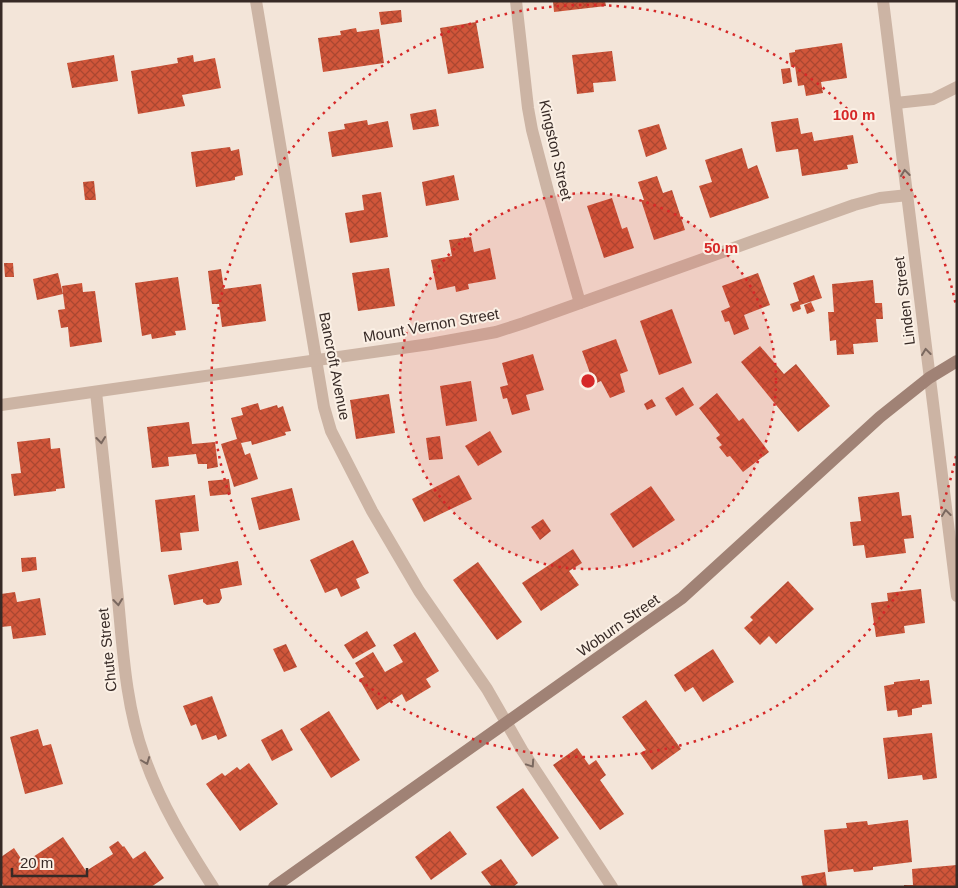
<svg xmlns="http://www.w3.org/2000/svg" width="958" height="888" viewBox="0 0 958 888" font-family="Arial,sans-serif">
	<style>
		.building { fill: url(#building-cross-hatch) }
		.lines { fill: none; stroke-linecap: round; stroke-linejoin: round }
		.lane { stroke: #ccb4a4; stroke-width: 12 }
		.street { stroke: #ccb4a4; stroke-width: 12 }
		.secondary { stroke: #a08275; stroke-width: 12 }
		.oneway { stroke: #7a685f }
		.ring { fill: none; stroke: #d62828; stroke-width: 2.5; stroke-dasharray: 2.5 5 }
		.labels { text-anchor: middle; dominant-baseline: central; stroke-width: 4; stroke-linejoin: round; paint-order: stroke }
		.street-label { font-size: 15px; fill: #372a26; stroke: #fbf0e5 }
		.centre { fill: #d62828; stroke: #fbf0e5; stroke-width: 2.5 }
		.ring-label { font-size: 15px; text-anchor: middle; font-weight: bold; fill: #d62828; stroke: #fbf0e5; stroke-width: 4; stroke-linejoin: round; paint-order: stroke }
	</style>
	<defs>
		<pattern id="building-cross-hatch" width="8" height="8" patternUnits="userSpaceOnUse" patternTransform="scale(1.25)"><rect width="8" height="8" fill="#d0563a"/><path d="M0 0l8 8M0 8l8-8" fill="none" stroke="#aa4731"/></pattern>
	</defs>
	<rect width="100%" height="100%" fill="#f3e5d9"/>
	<!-- building -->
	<g class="building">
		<path d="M553,1h52l1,5 -52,6z"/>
		<path d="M401,10l1,12 -21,3 -2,-13z"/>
		<path d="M476,22l8,46 -36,6 -8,-46z"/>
		<path d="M356,28l1,4 22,-3 5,34 -61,9 -5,-34 23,-3 -1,-4z"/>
		<path d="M842,43l5,35 -26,4 2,11 -17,3 -2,-11 -6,1 -3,-20 -4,1 -2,-14 6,-1v-2z"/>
		<path d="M612,51l4,30 -23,2 1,9 -17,2 -5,-39z"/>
		<path d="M114,55l4,26 -46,7 -5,-25z"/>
		<path d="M193,55l1,7 21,-4 6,30 -39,7 3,11 -47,8 -7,-43 47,-8 -1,-5z"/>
		<path d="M790,68l2,14 -9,2 -2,-15z"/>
		<path d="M436,109l3,17 -26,4 -3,-16z"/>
		<path d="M798,118l3,16 11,-2 2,9 39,-6 5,28 -11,2 1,4 -46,7 -4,-27 -22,3 -5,-30z"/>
		<path d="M367,120l1,5 20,-4 5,26 -61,10 -4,-25 17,-3 -1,-5z"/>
		<path d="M659,124l8,25 -21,8 -8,-27z"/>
		<path d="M230,147l1,4 8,-2 4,26 -8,2v3l-39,7 -5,-35z"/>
		<path d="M742,148l6,21 9,-4 12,33 -59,20 -11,-32 13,-4 -7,-22z"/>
		<path d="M454,175l5,25 -33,6 -4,-24z"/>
		<path d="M657,176l6,17 9,-3 13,40 -31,10 -13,-40h3l-6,-18z"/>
		<path d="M94,181l2,19h-11l-2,-18z"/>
		<path d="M381,192l7,45 -38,6 -5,-30 19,-3 -2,-15z"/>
		<path d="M612,198l10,31 5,-2 7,21 -30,10 -17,-52z"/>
		<path d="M471,237l3,15 16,-4 6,31 -28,5 1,5 -13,3 -1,-6 -18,4 -6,-30 21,-4 -3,-16z"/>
		<path d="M4,263h9l1,14h-9z"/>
		<path d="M389,268l6,38 -37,5 -6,-38z"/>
		<path d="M221,269l3,20 37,-5 5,37 -44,6 -3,-23h-7l-4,-33z"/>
		<path d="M58,273l5,21 -26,6 -4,-21z"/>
		<path d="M758,273l12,32 -26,10 5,14 -15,6 -5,-14 -4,1 -4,-11 9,-4 -8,-21z"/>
		<path d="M814,275l8,23 -22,7 1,4 -8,3 -3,-8 9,-3 -6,-18z"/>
		<path d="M178,277l8,53 -11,1 1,4 -24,4 -1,-5 -9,2 -7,-53z"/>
		<path d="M873,280l2,23h7l1,16h-7l2,23 -25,2 1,10 -17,1 -1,-15 -6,1 -2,-29h6l-2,-28z"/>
		<path d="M82,283l1,9 12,-1 7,51 -32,5 -2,-20 -7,1 -3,-18 7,-1 -3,-23z"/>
		<path d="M811,302l4,9 -8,3 -3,-9z"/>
		<path d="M672,309l20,54 -33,12 -19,-54z"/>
		<path d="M616,339l12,32 -8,3 5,18 -15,6 -9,-17 -7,3 -12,-33z"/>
		<path d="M760,346l24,28 12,-10 34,42 -32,26 -57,-70z"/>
		<path d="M533,354l11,36 -18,5 4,15 -18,5 -5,-17 -4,1 -3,-12 8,-2 -6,-22z"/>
		<path d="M471,381l6,40 -31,5 -6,-40z"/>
		<path d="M683,387l11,18 -18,11 -11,-18z"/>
		<path d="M717,393l22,28 4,-3 26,34 -26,20 -13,-16 -3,1 -8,-10 3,-2 -6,-7 4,-3 -21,-27z"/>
		<path d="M389,394l6,39 -39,6 -6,-39z"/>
		<path d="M652,399l4,7 -9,4 -3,-6z"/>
		<path d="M258,403l2,7 17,-5 1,3 5,-2 8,25 -6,1 1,3 -34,10 -1,-4 -10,2 4,12 5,-2 8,26 -24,8 -13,-43 16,-5 -6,-21 12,-3 -2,-7z"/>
		<path d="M189,422l3,22 23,-2 3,25 -11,2v-5h-9l-2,-10 -28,3 1,9 -17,2 -5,-41z"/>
		<path d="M490,431l12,21 -24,14 -13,-20z"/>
		<path d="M440,436l3,23 -14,1 -3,-22z"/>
		<path d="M50,438l1,11 9,-1 5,40 -9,1v2l-42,5 -3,-22 10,-1 -4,-31z"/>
		<path d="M459,475l13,24 -48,23 -12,-23z"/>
		<path d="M229,479l2,15 -21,2 -2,-15z"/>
		<path d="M651,486l24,34 -42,28 -23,-34z"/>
		<path d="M292,488l8,32 -41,10 -8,-32z"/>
		<path d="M899,492l3,24 9,-1 3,23 -10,1 2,14 -40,5 -2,-13 -11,1 -3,-24 11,-1 -3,-24z"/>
		<path d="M195,495l4,36 -19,2 2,17 -21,2 -6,-52z"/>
		<path d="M543,519l8,12 -11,9 -9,-13z"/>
		<path d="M353,540l16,33 -13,6 4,9 -19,9 -4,-9 -12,5 -15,-33z"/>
		<path d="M573,549l9,14 -13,8 10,14 -38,26 -19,-28z"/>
		<path d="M36,557l1,13 -15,2 -1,-14z"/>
		<path d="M238,561l4,24 -22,4 2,9 -3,5 -12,2 -4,-3v-3l-29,6 -6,-30z"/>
		<path d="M478,562l44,60 -25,18 -44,-60z"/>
		<path d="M788,581l26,28 -38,35 -7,-8 -9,9 -16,-17 9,-8 -3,-3z"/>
		<path d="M921,589l4,34 -21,3 1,7 -29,4 -5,-34 17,-2 -1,-8z"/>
		<path d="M15,592l2,10 23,-4 6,37 -33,4 -2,-13 -10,1v-33z"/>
		<path d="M367,631l9,15 -23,13 -9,-14z"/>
		<path d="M415,632l24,39 -13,8 5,8 -25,15 -4,-8 -25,16 -18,-31 5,-2 -9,-14 18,-11 12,20 18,-10 -10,-17z"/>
		<path d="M286,644l11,23 -13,5 -11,-23z"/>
		<path d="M713,649l21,33 -31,20 -10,-15 -8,5 -11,-17z"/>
		<path d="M920,679v2l9,-1 3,24 -10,1v2l-10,2v6l-14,2 -1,-7 -10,1 -3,-25 10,-2v-2z"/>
		<path d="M212,696l15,40 -9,4 -2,-5 -14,5 -6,-16 -5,2 -8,-20z"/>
		<path d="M646,700l35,49 -29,21 -12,-17 6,-3 -24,-33z"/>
		<path d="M329,711l31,49 -29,18 -31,-49z"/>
		<path d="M38,729l5,17 8,-2 12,40 -38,10 -15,-57z"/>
		<path d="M282,729l11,21 -21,11 -11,-21z"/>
		<path d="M932,733l5,45 -14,2 -1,-5 -34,4 -5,-41z"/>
		<path d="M577,748l12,17 7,-5 10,15 -6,5 24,34 -24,16 -47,-65z"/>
		<path d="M249,763l29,41 -38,27 -34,-47 16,-11 3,3 12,-9 3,3z"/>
		<path d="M523,788l36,50 -27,19 -36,-50z"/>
		<path d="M908,820l4,42 -39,5v3l-19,2 -1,-3 -25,3 -4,-42 23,-2 -1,-5 21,-2 1,4z"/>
		<path d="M450,831l17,23 -36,26 -16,-23z"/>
		<path d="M63,837l23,34 27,-17 -4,-7 9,-6 5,6 1,-1 9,13 12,-8 19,27 -13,9h-147l-3,-5v-25l13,-9 10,15z"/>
		<path d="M501,859l17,24 -5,4h-21l-11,-15z"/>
		<path d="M957,865v22h-53v-2h9l-1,-16z"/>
		<path d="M825,872l2,15h-24l-2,-11z"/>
	</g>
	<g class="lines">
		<!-- lane -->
		<g class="lane">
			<path d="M896,103l37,-4 24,-12"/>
			<path d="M506,722l16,28 90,137"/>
		</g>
		<!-- street -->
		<g class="street">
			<path d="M256,1l68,406 7,24 41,80 47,80 68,98 19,33"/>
			<path d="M516,1l12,107 4,22 17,65 31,108"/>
			<path d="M883,1l74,595"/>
			<path d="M96,392c7,69 15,138 22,207 5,53 8,107 26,157 16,47 42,89 69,131"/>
			<path d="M1,405l429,-61 66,-12 28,-9 330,-118 26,-7 28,-3"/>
		</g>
		<!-- secondary -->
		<path class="secondary" d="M274,887l408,-289 198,-181 49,-39 28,-17"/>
	</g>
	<!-- one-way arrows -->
	<defs><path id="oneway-chevron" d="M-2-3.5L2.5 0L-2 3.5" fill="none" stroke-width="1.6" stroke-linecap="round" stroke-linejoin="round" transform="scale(1.25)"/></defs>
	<g class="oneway">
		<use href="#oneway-chevron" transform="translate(905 173) rotate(-97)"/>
		<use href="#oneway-chevron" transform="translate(926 352) rotate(-97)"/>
		<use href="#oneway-chevron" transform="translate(101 440) rotate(84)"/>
		<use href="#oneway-chevron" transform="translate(946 513) rotate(-97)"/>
		<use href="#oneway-chevron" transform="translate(118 602) rotate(84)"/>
		<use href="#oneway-chevron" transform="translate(146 761) rotate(69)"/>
		<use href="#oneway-chevron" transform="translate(531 764) rotate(56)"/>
	</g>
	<!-- distance rings -->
	<circle cx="588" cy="381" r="188" fill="#d62828" fill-opacity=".12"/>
	<g class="ring">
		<circle cx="588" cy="381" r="188"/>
		<path d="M956 456A376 376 0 1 1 956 306"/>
	</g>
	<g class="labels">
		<!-- street labels -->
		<g class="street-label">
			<text transform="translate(556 150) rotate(77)">Kingston Street</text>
			<text transform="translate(904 301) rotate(-97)">Linden Street</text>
			<text transform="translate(431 325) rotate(-10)">Mount Vernon Street</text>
			<text transform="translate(335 366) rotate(79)">Bancroft Avenue</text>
			<text transform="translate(618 625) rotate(-35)">Woburn Street</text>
			<text transform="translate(107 650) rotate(-96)">Chute Street</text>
		</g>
	</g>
	<circle cx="588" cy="381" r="8" class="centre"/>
	<g class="ring-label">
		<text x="854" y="120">100 m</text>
		<text x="721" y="253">50 m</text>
	</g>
	<!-- border -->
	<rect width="958" height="888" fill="none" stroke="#372a26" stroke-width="5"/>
	<!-- scale -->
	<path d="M12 868v8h75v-8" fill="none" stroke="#372a26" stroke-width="2.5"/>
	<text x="20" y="868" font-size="15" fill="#372a26" stroke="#fbf0e5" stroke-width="4" paint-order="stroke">20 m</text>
</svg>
